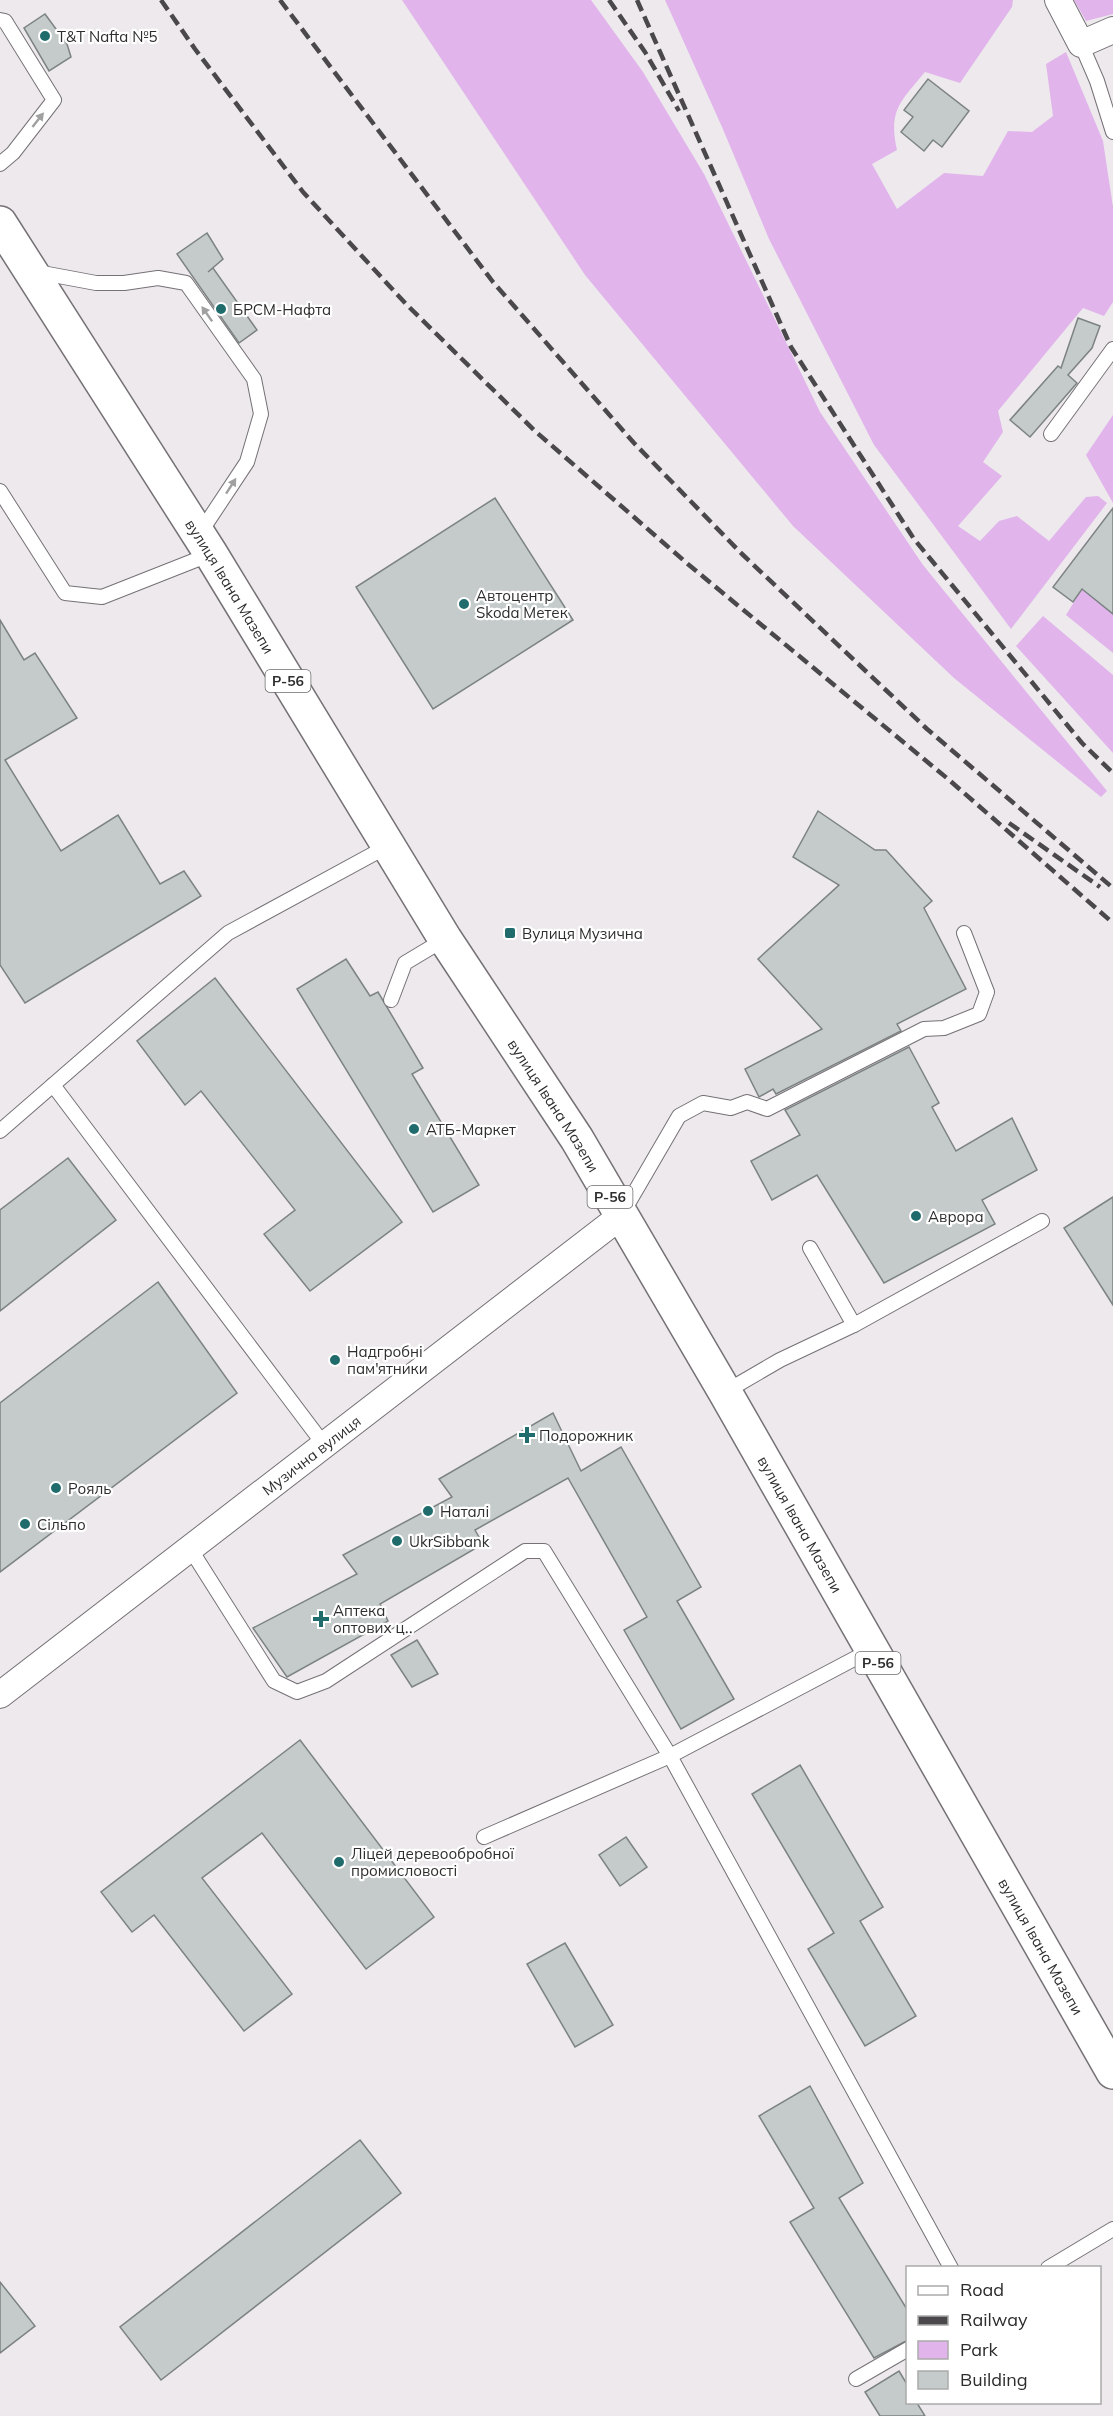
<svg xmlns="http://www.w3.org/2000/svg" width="1113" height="2416" viewBox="0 0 1113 2416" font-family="Mulish,sans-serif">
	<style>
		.green { fill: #e1b5eb }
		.building { fill: #c5cbcb; stroke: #7c8382; stroke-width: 1.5 }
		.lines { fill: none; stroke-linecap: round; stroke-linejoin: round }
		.lane-casing { stroke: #757176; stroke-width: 16 }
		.street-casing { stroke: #757176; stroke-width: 28 }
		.primary-casing { stroke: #757176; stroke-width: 36 }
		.lane { stroke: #fff; stroke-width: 14 }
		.street { stroke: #fff; stroke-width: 26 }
		.primary { stroke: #fff; stroke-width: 33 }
		.rail { stroke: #4a484a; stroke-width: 4.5; stroke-dasharray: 12 6; stroke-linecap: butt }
		.oneway { fill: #a1a0a1 }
		.poi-dot { fill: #206c6c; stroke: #fff; stroke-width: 2 }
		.labels { text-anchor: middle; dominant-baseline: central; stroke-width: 4.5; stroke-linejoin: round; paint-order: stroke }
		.shield { fill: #fff; stroke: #6d6c6d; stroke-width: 1.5 }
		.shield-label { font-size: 14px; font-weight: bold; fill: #2e2d2e }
		.poi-label { font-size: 15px; fill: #2e2d2e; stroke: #fff; text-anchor: start }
		.street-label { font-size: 15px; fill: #2e2d2e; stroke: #fff }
	</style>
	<rect width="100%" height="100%" fill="#ede9ed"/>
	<!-- green -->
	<g class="green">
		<path d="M402,0h189l52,72 61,102 116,238 103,153 184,226 -6,6 -147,-119 -161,-152 -208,-251z"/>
		<path d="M665,0h348l-1,7 -52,76 -35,-11c-24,29 -37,38 -28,78l-25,14 25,45 47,-36 39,3 25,-45 24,1 21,-16 -7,-52 20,-12 37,89 10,66v95l-9,14 -21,-8 -85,103 5,21 -20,30 19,14 -44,50 22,15 19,-20 18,-5 32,25 37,-44 12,-1 9,7 -96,126 -137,-184 -105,-206 -47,-112z"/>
		<path d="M1074,0h39v14l-27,7z"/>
		<path d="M1113,415v88l-27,-48z"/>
		<path d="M1082,589l28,22 3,-3v45l-47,-38z"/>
		<path d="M1043,616l70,59v78l-97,-107z"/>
	</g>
	<!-- building -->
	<g class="building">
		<path d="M45,14l22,30 4,13 -22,14 -25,-43z"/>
		<path d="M928,79l41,32 -27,36 -9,-7 -9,11 -23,-19 12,-15 -9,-7z"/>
		<path d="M207,233l16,26 -15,13 5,-4 44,62 -18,13 -62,-89z"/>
		<path d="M1078,318l22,8 -8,22 -24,27 9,8 -47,54 -20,-17 48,-54 3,2z"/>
		<path d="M495,498l78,122 -140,89 -77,-122z"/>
		<path d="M1113,508v106l-31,-25 -9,13 -20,-15z"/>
		<path d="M0,620l24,40 11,-7 42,65 -72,42 56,91 57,-36 42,69 24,-13 17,25 -176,107 -25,-38z"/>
		<path d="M818,811l57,39h11l46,51 -8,7 42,81 -69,35 4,7 -125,63 -3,-5 -14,8 -14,-28 77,-40 -64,-70 81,-74 -46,-28z"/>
		<path d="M346,959l24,37 8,-4 45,76 -11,6 67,111 -46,27 -136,-223z"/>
		<path d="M215,978l187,244 -92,69 -46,-57 31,-24 -94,-119 -16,14 -48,-64z"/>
		<path d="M909,1047l30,56 -7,4 24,44 56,-33 25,52 -55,30 13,24 -111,59 -67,-108 -45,25 -21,-39 49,-26 -15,-25z"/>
		<path d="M68,1158l48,62 -116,91v-101z"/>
		<path d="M1113,1197v108l-49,-77z"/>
		<path d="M158,1282l79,111 -237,179v-169z"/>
		<path d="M553,1413l28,58 40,-24 80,140 -24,14 57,98 -53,30 -57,-99 23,-13 -79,-139 -93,52 8,14 -103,60 8,17 -101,56 -34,-49 104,-54 -14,-19 109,-58 -13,-18z"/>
		<path d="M417,1640l21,34 -26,13 -21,-32z"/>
		<path d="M300,1740l134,177 -68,52 -104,-136 -60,45 90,116 -48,37 -90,-116 -22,17 -31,-40z"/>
		<path d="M800,1765l83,142 -23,14 56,95 -51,30 -57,-97 26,-16 -82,-139z"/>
		<path d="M626,1837l21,30 -27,19 -21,-31z"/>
		<path d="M565,1943l48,82 -38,22 -48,-83z"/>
		<path d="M810,2086l53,97 -24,15 69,113v29l-34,18 -84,-136 24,-14 -55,-92z"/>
		<path d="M360,2140l41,53 -240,187 -41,-53z"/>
		<path d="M0,2282l35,44 -35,27z"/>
		<path d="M899,2371l9,15v17h9l8,13h-45l-15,-24z"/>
	</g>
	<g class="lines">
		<defs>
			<g id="lane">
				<path d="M0,20l5,1 49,79 -41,53 -13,11"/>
				<path d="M1081,44l16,37 16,51"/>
				<path d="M37,272l59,11h28l34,-5 28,5 68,96 7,35 -14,48 -47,71"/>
				<path d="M1051,434l62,-85"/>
				<path d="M0,491l65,102 37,4 109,-43"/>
				<path d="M391,1000l14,-37 40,-24"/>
				<path d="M53,1085l272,361"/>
				<path d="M0,1131l228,-198 160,-87"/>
				<path d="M622,1214l57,-98 24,-13 28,5 16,-6 20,7 157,-80 20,-1 35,-14 8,-22 -23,-59"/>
				<path d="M810,1248l44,77"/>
				<path d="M725,1392l55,-32 74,-35 188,-104"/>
				<path d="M191,1550l83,131 23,11 29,-11 199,-130h19l126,205 281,512"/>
				<path d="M484,1837l186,-81 201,-106"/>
				<path d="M1048,2268l65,-39"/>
				<path d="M856,2379l52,-30"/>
			</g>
			<g id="street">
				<path d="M1058,0l23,44 32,-14"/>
				<path id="s1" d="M0,1695l621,-479"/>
			</g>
			<g id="primary">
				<path id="s2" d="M0,223l211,331 234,385 132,200 148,253 388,680"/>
			</g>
		</defs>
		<!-- lane casing -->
		<use href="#lane" class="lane-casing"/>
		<!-- street casing -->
		<use href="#street" class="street-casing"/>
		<!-- primary casing -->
		<use href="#primary" class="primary-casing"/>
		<!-- lane -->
		<use href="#lane" class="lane"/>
		<!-- street -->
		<use href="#street" class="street"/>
		<!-- primary -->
		<use href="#primary" class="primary"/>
		<!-- rail -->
		<g class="rail">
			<path d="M161,0l34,49 108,143 103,112 129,127 154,134 259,214 165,144"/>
			<path d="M280,0l213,282 141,161 108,111 185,175 186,159"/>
			<path d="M609,0l36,52 34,59"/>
			<path d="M637,0l154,347 123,192 168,204 31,30"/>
			<path d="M1009,823l91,64"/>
		</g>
	</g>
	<!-- one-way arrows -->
	<defs><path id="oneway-solid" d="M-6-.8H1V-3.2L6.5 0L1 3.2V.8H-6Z" transform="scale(1.5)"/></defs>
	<g class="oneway">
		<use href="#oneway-solid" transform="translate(38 120) rotate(-52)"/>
		<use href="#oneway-solid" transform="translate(207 314) rotate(-125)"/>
		<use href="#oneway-solid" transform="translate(231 486) rotate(-57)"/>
	</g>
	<!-- markers -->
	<g class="poi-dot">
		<circle cx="45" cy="36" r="6"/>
		<circle cx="221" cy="309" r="6"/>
		<circle cx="464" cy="604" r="6"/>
		<rect x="504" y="927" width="12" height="12" rx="3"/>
		<circle cx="414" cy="1129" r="6"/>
		<circle cx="916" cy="1216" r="6"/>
		<circle cx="335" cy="1360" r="6"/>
		<path d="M524 1426h6v6h6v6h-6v6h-6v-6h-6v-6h6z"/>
		<circle cx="56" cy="1488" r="6"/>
		<circle cx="428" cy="1511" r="6"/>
		<circle cx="25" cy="1524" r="6"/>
		<circle cx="397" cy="1541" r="6"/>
		<path d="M318 1610h6v6h6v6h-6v6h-6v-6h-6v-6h6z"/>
		<circle cx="339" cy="1862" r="6"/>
	</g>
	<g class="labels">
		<!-- shield labels -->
		<g class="shield">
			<rect x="265.5" y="670" width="45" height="22" rx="4.5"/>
			<rect x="587.5" y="1186" width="45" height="22" rx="4.5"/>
			<rect x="855.5" y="1652" width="45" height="22" rx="4.5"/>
		</g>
		<g class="shield-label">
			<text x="288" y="681">Р-56</text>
			<text x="610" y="1197">Р-56</text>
			<text x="878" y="1663">Р-56</text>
		</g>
		<!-- poi labels -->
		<g class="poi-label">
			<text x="57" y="36">Т&amp;T Nafta №5</text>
			<text x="233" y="309">БРСМ-Нафта</text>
			<text x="476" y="595">Автоцентр<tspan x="476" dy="17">Skoda Метек</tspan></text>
			<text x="522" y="933">Вулиця Музична</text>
			<text x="426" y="1129">АТБ-Маркет</text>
			<text x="928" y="1216">Аврора</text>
			<text x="347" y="1351">Надгробні<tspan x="347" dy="17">пам'ятники</tspan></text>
			<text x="539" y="1435">Подорожник</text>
			<text x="68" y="1488">Рояль</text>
			<text x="440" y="1511">Наталі</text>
			<text x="37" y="1524">Сільпо</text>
			<text x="409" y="1541">UkrSibbank</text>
			<text x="333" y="1610">Аптека<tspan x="333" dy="17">оптових ц‥</tspan></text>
			<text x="351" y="1853">Ліцей деревообробної<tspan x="351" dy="17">промисловості</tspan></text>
		</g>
		<!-- street labels -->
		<g class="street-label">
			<text stroke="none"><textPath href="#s2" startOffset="430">вулиця Івана Мазепи</textPath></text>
			<text stroke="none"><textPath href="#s2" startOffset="1042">вулиця Івана Мазепи</textPath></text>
			<text stroke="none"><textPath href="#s1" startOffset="393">Музична вулиця</textPath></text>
			<text stroke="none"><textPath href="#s2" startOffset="1528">вулиця Івана Мазепи</textPath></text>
			<text stroke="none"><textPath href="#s2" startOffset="2014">вулиця Івана Мазепи</textPath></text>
		</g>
	</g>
	<!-- legend -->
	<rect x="906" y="2266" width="195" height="138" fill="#ffffff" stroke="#ababab" stroke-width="1.5"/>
	<rect x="918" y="2286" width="30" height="9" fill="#ffffff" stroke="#ababab" stroke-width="1.5"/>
	<text x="960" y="2296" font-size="18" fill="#2e2d2e">Road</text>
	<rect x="918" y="2316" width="30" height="9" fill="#4a484a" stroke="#ababab" stroke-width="1.5"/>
	<text x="960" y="2326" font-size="18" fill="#2e2d2e">Railway</text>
	<rect x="918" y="2341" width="30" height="18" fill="#e1b5eb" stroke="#ababab" stroke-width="1.5"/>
	<text x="960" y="2356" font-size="18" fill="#2e2d2e">Park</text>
	<rect x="918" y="2371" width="30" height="18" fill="#c5cbcb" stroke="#ababab" stroke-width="1.5"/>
	<text x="960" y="2386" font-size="18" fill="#2e2d2e">Building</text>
</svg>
